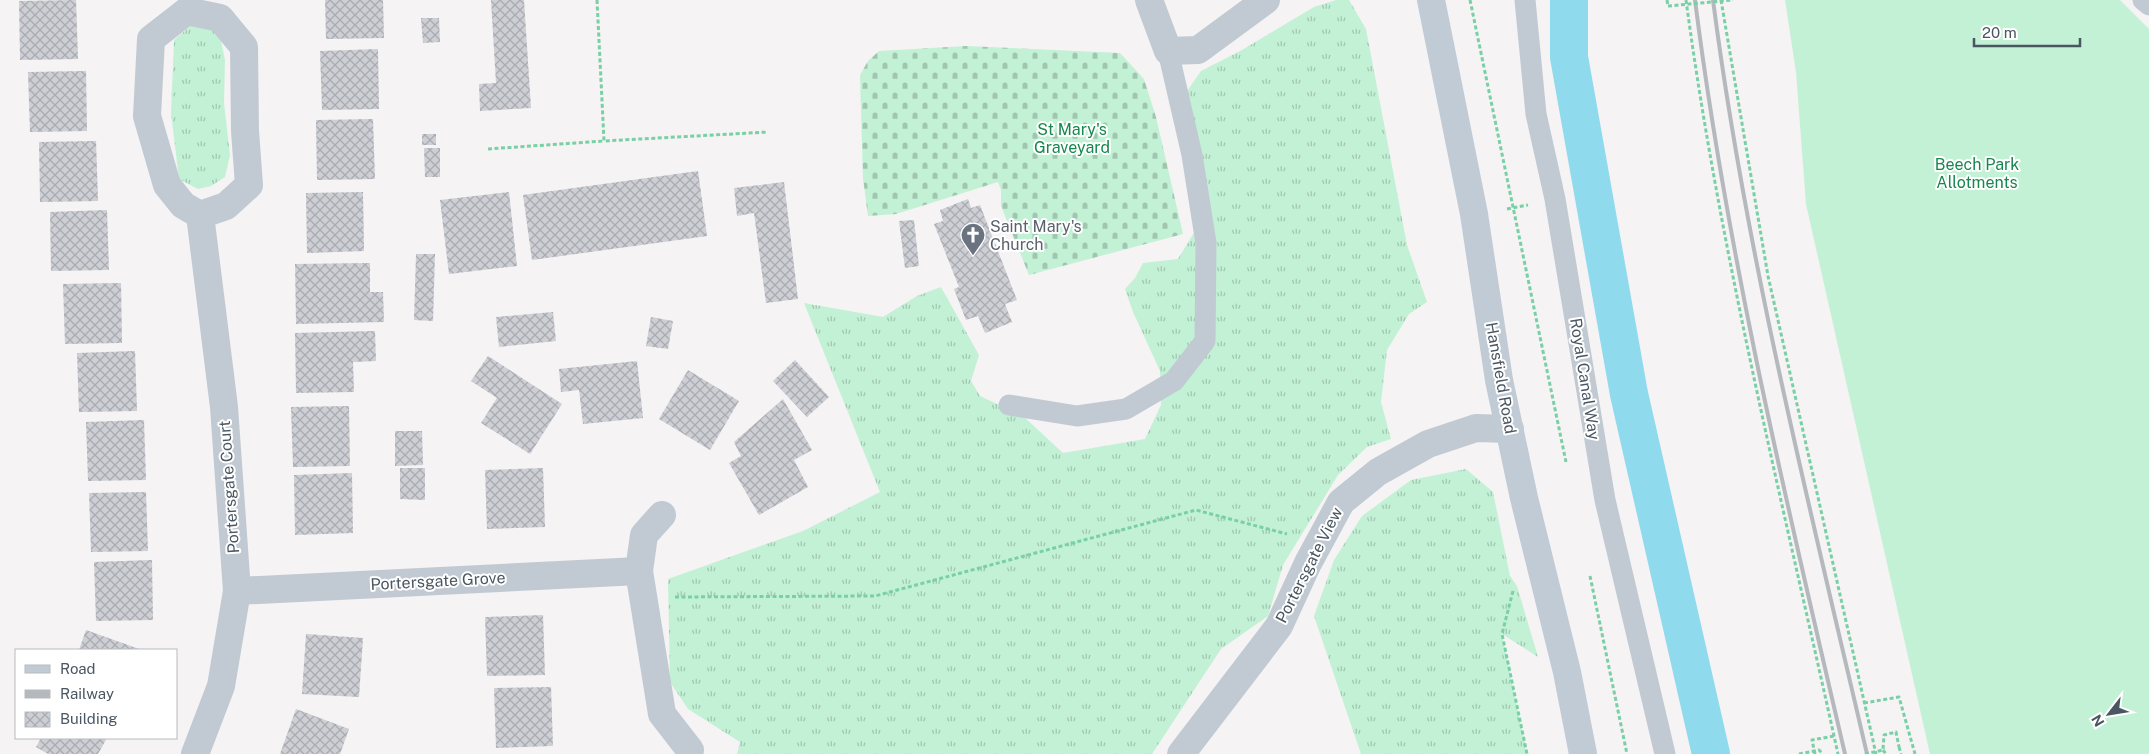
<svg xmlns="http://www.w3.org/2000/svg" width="2149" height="754" viewBox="0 0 2149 754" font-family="'Public Sans',sans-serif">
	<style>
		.grass { fill: url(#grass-tufts) }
		.cemetery { fill: url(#cemetery-stones) }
		.garden { fill: #c3f1d5 }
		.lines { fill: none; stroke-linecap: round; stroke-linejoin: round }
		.canal { stroke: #90daee; stroke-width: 38 }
		.building { fill: url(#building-cross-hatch) }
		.path { stroke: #7ad0a6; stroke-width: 3; stroke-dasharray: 4 2.5; stroke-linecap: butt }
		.lane { stroke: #c1cad2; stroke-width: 21 }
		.street { stroke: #c1cad2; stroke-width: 28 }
		.secondary { stroke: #c1cbd6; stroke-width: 28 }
		.rail { stroke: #b5b8bd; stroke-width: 4 }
		.path-bridge { stroke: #7ad0a6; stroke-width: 3; stroke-dasharray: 4 2.5; stroke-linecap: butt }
		.labels { text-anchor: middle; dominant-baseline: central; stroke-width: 4; stroke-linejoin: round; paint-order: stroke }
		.park-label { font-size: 16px; fill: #17864f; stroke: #fff }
		.worship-label { font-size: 16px; fill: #5b616d; stroke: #fff; text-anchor: start }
		.street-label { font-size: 16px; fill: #4a5661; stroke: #fff }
	</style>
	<defs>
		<pattern id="grass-tufts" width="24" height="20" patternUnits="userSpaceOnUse" patternTransform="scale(1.25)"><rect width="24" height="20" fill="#c3f1d5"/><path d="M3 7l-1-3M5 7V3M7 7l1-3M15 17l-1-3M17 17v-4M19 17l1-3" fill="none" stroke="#a0c6b0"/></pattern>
		<pattern id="cemetery-stones" width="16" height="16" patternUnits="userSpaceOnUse" patternTransform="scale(1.25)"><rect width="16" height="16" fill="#c3f1d5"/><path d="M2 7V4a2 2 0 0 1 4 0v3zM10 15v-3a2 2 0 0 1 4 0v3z" fill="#a0c6b0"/></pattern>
		<pattern id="building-cross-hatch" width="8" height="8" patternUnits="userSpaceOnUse" patternTransform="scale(1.25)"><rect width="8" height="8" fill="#cdcfd5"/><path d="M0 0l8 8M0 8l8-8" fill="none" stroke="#a8abb0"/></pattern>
	</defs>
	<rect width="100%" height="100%" fill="#f5f3f3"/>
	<!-- grass -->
	<g class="grass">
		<path d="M1336,0h13l17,29 41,216 20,57 -18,12 -22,36 -6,52 10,37 -24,8 -29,28 -55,90 -15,51 -47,33 -69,105h-415l3,-12 -52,-33 -18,-27 -2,-103 135,-48 77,-39 -76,-189 79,14 34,-21 24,-9 38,68 -8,26 9,15 43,20 40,37 82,-14 16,-34 -1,-34 -27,-59 -8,-23 10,-11 8,-15 35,-4 17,-28 -10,-137 16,-23 41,-21 72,-43z"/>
		<path d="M199,19l21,17 5,24 -1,43 6,52 -5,22 -14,9 -13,3 -19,-10 -8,-66 3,-73z"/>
		<path d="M1466,469l27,23 17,84 7,10 21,71 -36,-23 25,120h-166l-47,-138 20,-56 28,-44 49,-36z"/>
	</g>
	<!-- cemetery -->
	<path class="cemetery" d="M966,46l154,7 24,26 12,38 27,117 -154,41 -28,-69v-16l-3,-8 -102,32 -28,2 -5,-38 -3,-103 8,-14 11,-10z"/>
	<!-- garden -->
	<path class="garden" d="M1785,0h335l29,29v725h-219l-124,-550 -10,-132z"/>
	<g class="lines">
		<!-- canal -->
		<path class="canal" d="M1569,0v57l60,337 82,360"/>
	</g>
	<!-- building -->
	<g class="building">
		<path d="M76,0l2,59 -58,1 -1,-59z"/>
		<path d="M325,0h58l1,38 -58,1z"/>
		<path d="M491,0h33l7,108 -51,3 -1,-27 17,-1z"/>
		<path d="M421,18h18l1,24 -17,1z"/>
		<path d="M378,49l1,60 -57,1 -2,-59z"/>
		<path d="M86,71l1,60 -57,1 -2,-60z"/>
		<path d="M373,119l2,60 -58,1 -1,-60z"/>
		<rect x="422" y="134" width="14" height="11"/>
		<path d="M96,141l2,60 -58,1 -1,-60z"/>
		<path d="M424,148h16v29h-15z"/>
		<path d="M698,171l9,65 -175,24 -9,-65z"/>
		<path d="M784,182l14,117 -32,4 -12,-90 -17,3 -3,-28z"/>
		<path d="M363,192l1,59 -57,2 -1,-60z"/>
		<path d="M509,192l8,74 -68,8 -9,-74z"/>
		<path d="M968,199l3,9 9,-3 37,95 -12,4 7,18 -27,11 -7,-17 -12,4 -12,-31 5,-2 -25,-63 9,-3 -3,-11z"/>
		<path d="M107,210l2,60 -58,1 -1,-59z"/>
		<path d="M914,220l5,46 -14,2 -6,-47z"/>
		<path d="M416,254h19l-2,67 -19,-1z"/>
		<path d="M370,263v29h13l1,30 -88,2 -1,-60z"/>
		<path d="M121,283l1,60 -57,1 -2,-60z"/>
		<path d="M553,312l3,29 -57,6 -3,-30z"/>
		<path d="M651,317l22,4 -5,28 -22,-3z"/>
		<path d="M375,331l1,30 -23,1 1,30 -58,1 -1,-60z"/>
		<path d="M135,351l2,60 -58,1 -2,-59z"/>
		<path d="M488,356l74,48 -32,50 -49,-31 16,-25 -26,-17z"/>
		<path d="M795,360l34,37 -22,20 -34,-36z"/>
		<path d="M637,361l6,57 -60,6 -4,-34 -18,2 -2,-23z"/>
		<path d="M688,370l51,31 -29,49 -51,-31z"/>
		<path d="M783,399l29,51 -18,10 14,27 -49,28 -30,-52 12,-7 -7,-14z"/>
		<path d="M349,406l1,60 -57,1 -2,-60z"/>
		<path d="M144,420l2,60 -58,1 -2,-59z"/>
		<path d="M395,431h27l1,34 -28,1z"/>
		<path d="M400,468h25v32l-25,-1z"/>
		<path d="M543,468l2,59 -58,2 -2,-59z"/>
		<path d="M352,473l1,60 -58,2 -1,-60z"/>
		<path d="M146,492l2,59 -57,1 -2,-59z"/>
		<path d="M152,560l1,60 -57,1 -2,-59z"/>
		<path d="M543,615l2,60 -58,1 -2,-59z"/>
		<path d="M86,630l56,20h-63z"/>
		<path d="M306,634l57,4 -4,59 -57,-3z"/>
		<path d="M551,687l2,59 -57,2 -2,-60z"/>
		<path d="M296,709l53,20 -9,25h-60z"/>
		<path d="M41,738h66l-9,16h-50l-12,-7z"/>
	</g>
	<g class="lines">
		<!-- path -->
		<g class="path">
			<path d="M597,0l7,141 164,-9"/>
			<path d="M1470,0l96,462"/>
			<path d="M1667,0l1,6"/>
			<path d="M1686,0c34,254 97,504 152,754"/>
			<path d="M1721,0l47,276 108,478"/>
			<path d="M488,149l116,-8"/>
			<path d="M1507,209l21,-4"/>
			<path d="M1590,576l37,178"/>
			<path d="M1513,591l-11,43 25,120"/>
			<path d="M675,597l200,-1 321,-86 91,24"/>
			<path d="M1864,703l35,-6 16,57"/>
			<path d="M1899,747l2,7"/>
			<path d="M1883,750l3,4"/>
			<path d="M1815,754l-3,-14 22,-4"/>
		</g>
		<!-- lane -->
		<g class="lane">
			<path d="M1525,0l11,114 19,85 50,301 60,254"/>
			<path d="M2143,0l6,5"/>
			<path d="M1009,405l68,11 49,-7 48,-28 31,-40 1,-98 -14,-88 -24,-104"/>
		</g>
		<!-- street -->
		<g class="street">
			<path d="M1149,0l19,51 30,-1 68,-50"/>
			<path d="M187,11l33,7 24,29 1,84 4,54 -23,21 -26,9 -17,-10 -16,-20 -20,-69 4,-77z"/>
			<path d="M662,515l-18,20 -5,36 23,143 28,36"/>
			<path d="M237,591l402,-20"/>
			<path d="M195,754l26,-68 16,-95 -13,-184 -24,-192"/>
			<path d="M1181,754l98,-128 29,-63 33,-61 37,-30 50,-28 48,-16 34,1"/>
		</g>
		<!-- secondary -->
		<path class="secondary" d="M1431,0l43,214 25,166 25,118 43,174 16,82"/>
		<!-- rail -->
		<g class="rail">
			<path d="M1695,0c32,254 92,505 150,754"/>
			<path d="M1713,0c33,255 96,504 154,754"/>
		</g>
		<!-- path-bridge -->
		<g class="path-bridge">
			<path d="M1668,6l65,-6"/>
			<path d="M1799,754l20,-4 4,4"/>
			<path d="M1865,754l18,-4 1,-15 12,-3 3,15"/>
		</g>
	</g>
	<!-- icons -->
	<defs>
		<symbol id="church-pin" viewBox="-11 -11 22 30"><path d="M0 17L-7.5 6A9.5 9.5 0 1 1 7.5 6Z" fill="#6b7280" stroke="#fff"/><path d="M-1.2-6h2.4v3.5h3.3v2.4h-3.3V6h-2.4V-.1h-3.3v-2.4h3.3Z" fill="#fff"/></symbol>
	</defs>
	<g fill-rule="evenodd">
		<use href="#church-pin" x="959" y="221" width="28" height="38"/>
	</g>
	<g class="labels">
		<!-- park labels -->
		<g class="park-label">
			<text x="1072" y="129">St Mary's<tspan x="1072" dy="18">Graveyard</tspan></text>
			<text x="1977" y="164">Beech Park<tspan x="1977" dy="18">Allotments</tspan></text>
		</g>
		<!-- worship labels -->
		<g class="worship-label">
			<text x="990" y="226">Saint Mary's<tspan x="990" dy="18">Church</tspan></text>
		</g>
		<!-- street labels -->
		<g class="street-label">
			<text transform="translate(1501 378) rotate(80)">Hansfield Road</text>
			<text transform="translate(1585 379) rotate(81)">Royal Canal Way</text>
			<text transform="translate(229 487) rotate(-94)">Portersgate Court</text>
			<text transform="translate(1309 565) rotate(-63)">Portersgate View</text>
			<text transform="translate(438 581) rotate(-3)">Portersgate Grove</text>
		</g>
	</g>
	<!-- legend -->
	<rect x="15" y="649" width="162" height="90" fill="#ffffff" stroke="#b7bbc0"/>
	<rect x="25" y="665" width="25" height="8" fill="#c1cbd6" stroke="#b7bbc0"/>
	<text x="60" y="674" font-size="15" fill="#4a5661">Road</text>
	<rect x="25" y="690" width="25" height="8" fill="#b5b8bd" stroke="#b7bbc0"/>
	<text x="60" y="699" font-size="15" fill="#4a5661">Railway</text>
	<rect x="25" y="712" width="25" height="15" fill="url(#building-cross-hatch)" stroke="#b7bbc0"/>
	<text x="60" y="724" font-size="15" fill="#4a5661">Building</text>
	<!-- north arrow -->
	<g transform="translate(2109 714) rotate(239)" stroke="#ffffff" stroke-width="4" paint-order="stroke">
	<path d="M0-4L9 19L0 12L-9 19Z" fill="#4a5661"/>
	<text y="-8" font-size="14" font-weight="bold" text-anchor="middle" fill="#4a5661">N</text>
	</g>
	<!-- scale -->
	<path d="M1974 38v8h106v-8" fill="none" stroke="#4a5661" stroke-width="2.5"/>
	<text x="1982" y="38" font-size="15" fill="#4a5661" stroke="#ffffff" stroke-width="4" paint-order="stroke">20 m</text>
</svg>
